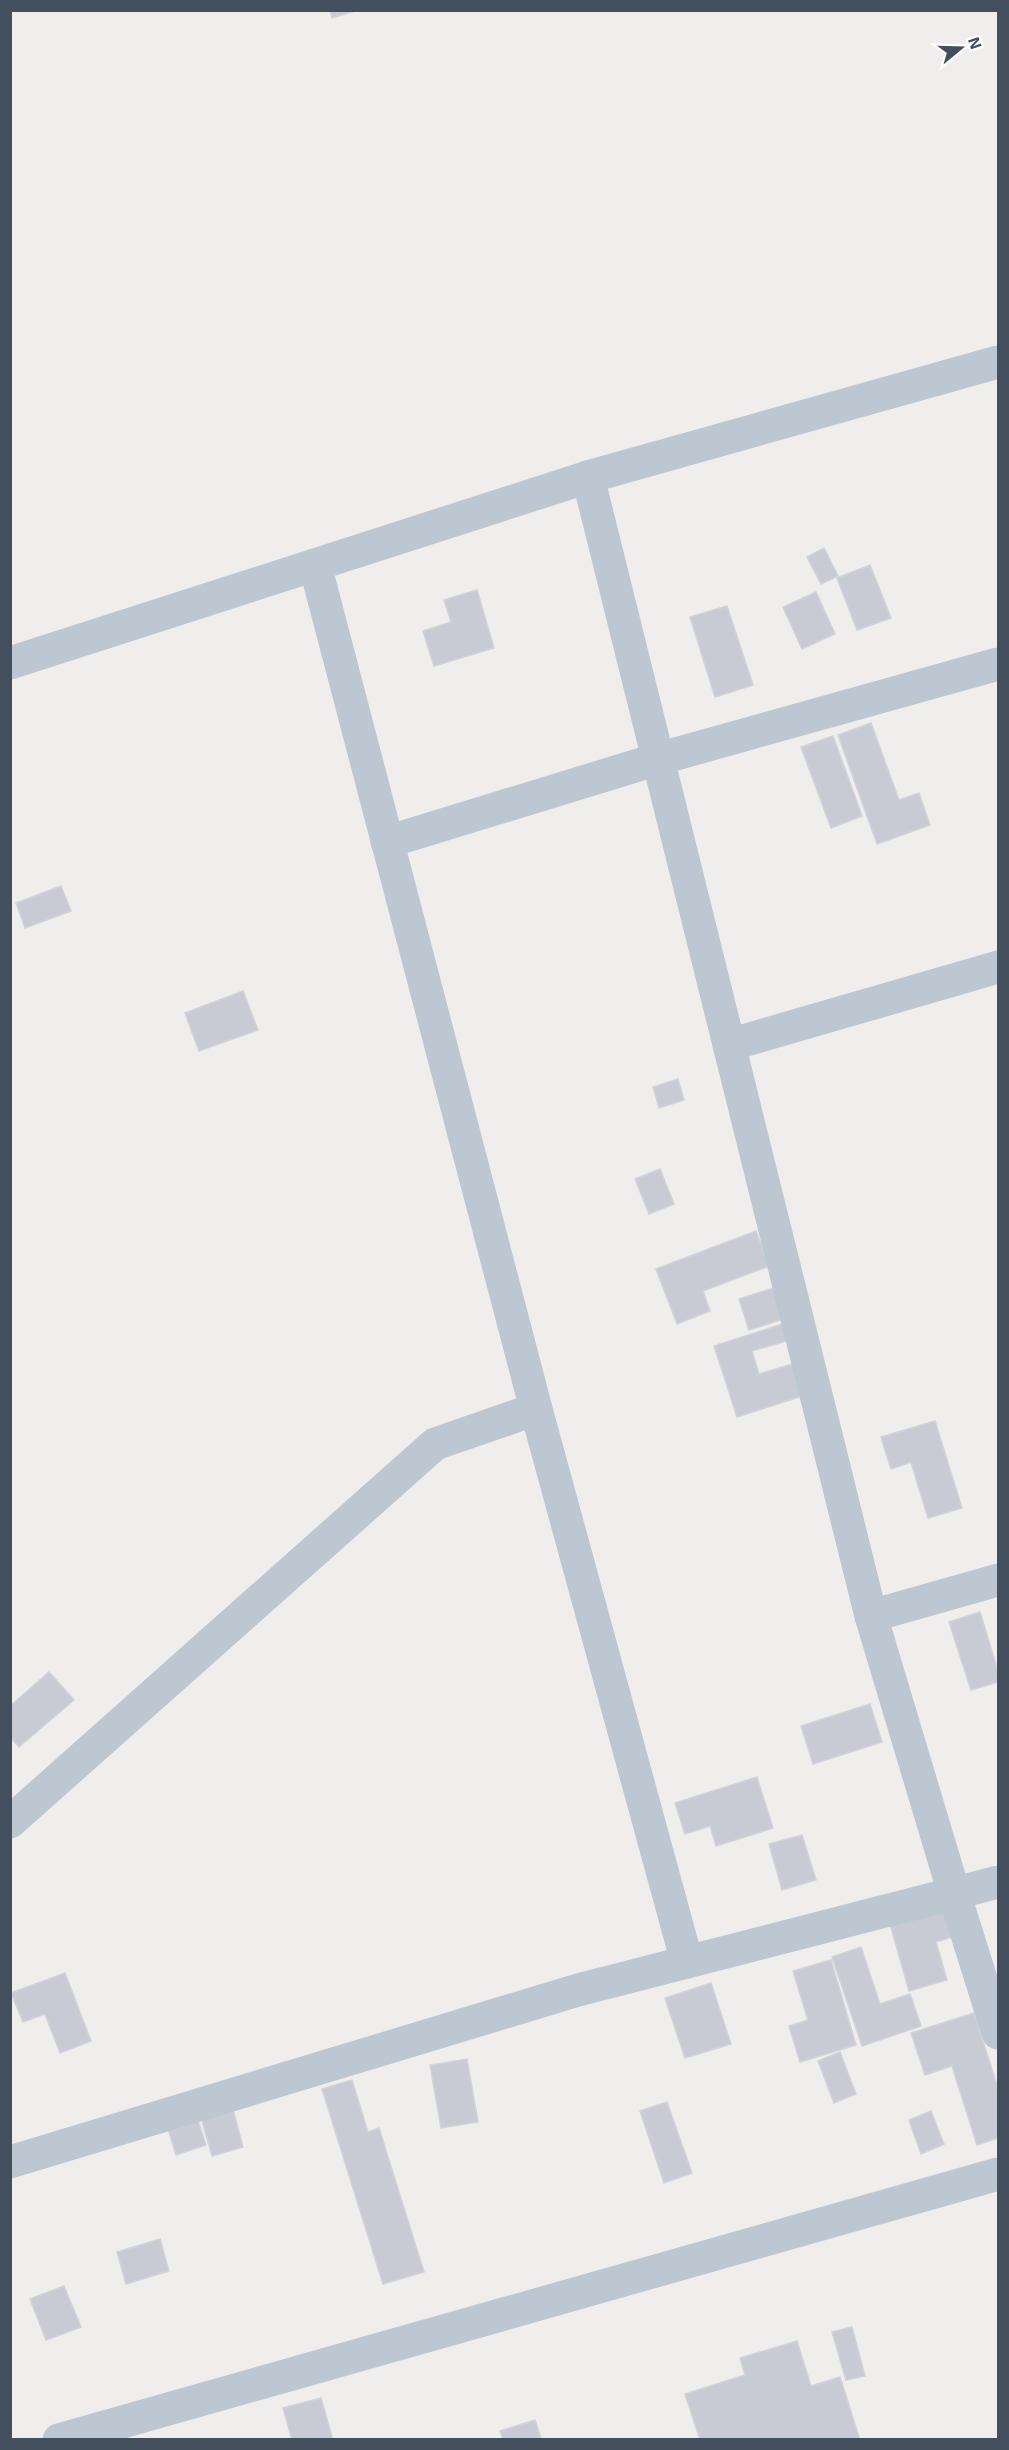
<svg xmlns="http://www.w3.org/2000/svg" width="1009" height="2450" viewBox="0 0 1009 2450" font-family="'Exo 2',sans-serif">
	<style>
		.building { fill: #c8cbd4; stroke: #d0d3da; stroke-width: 1.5 }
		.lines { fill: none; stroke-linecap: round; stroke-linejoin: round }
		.minor { stroke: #bcc7d1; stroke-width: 33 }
	</style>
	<rect width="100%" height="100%" fill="#f0eded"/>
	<!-- building -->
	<g class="building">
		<path d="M330,10h28l-26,8z"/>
		<path d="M824,548l14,28 -17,8 -14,-27z"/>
		<path d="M870,565l21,53 -34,12 -20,-52z"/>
		<path d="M477,590l17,58 -60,18 -11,-35 28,-9 -7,-22z"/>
		<path d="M816,592l19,42 -33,15 -19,-42z"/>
		<path d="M727,606l26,79 -38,12 -25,-80z"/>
		<path d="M871,723l28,77 20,-7 11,32 -53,19 -39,-109z"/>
		<path d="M833,736l29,80 -31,12 -30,-81z"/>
		<path d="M61,886l10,25 -46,17 -9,-25z"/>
		<path d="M243,991l15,39 -59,21 -14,-38z"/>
		<path d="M678,1079l6,21 -25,8 -6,-21z"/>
		<path d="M660,1169l14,35 -25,10 -14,-35z"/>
		<path d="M756,1231l13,35 -66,25 7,20 -33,13 -21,-55z"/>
		<path d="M780,1286l10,31 -41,13 -10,-31z"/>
		<path d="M792,1321l5,17 -45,13 7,23 40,-12 10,32 -72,23 -23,-71z"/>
		<path d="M935,1421l27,87 -34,10 -17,-56 -20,7 -10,-32z"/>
		<path d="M980,1612l18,59v11l-27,8 -22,-68z"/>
		<path d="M49,1672l25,28 -55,47 -9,-10v-31z"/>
		<path d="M870,1704l12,38 -69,22 -12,-38z"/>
		<path d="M757,1777l16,51 -57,18 -6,-20 -25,8 -10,-31z"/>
		<path d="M802,1835l14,45 -34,10 -13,-46z"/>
		<path d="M942,1900l11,37 -17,5 11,38 -38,11 -21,-74z"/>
		<path d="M861,1947l19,57 30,-10 11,32 -59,20 -30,-89z"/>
		<path d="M831,1960l25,85 -56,17 -11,-36 19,-6 -15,-49z"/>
		<path d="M65,1973l26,68 -31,12 -15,-39 -22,8 -12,-29z"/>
		<path d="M711,1983l20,61 -46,14 -20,-60z"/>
		<path d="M974,2013l24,75v50l-21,7 -25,-79 -27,9 -14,-42z"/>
		<path d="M840,2052l16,42 -22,9 -16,-42z"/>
		<path d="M467,2059l11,63 -37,6 -11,-63z"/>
		<path d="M352,2080l16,52 11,-4 45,144 -41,12 -61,-195z"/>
		<path d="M230,2098l13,49 -31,9 -14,-49z"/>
		<path d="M667,2102l25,71 -28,10 -24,-72z"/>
		<path d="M193,2106l13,39 -30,10 -12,-39z"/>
		<path d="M931,2111l13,33 -23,10 -12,-34z"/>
		<path d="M160,2239l9,32 -43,13 -9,-32z"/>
		<path d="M64,2286l17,41 -35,13 -16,-41z"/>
		<path d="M852,2327l13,49 -19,4 -14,-48z"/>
		<path d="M797,2341l14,45 29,-9 20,63h-160l-15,-46 60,-19 -5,-17z"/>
		<path d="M321,2398l12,42h-41l-9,-32z"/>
		<path d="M535,2420l6,18 -38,2 -3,-9z"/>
	</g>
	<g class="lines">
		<!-- minor -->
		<g class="minor">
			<path d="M998,362l-410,115 283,1139 83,277 44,140"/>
			<path d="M315,565l221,844"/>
			<path d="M10,663l578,-186"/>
			<path d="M387,842l271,-83 340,-95"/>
			<path d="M729,1045l269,-78"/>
			<path d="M871,1616l127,-36"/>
			<path d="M10,1822l425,-378 101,-35 151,553"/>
			<path d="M10,2162l568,-172 420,-108"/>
			<path d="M59,2440l939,-266"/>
		</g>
	</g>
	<!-- border -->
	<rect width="1009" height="2450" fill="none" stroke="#434f5d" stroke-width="24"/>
	<!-- north arrow -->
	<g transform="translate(961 48) rotate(71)" stroke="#ffffff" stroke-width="4.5" paint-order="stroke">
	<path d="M0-4.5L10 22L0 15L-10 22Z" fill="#434f5d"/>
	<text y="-9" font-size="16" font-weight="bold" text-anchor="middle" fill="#434f5d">N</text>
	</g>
</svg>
